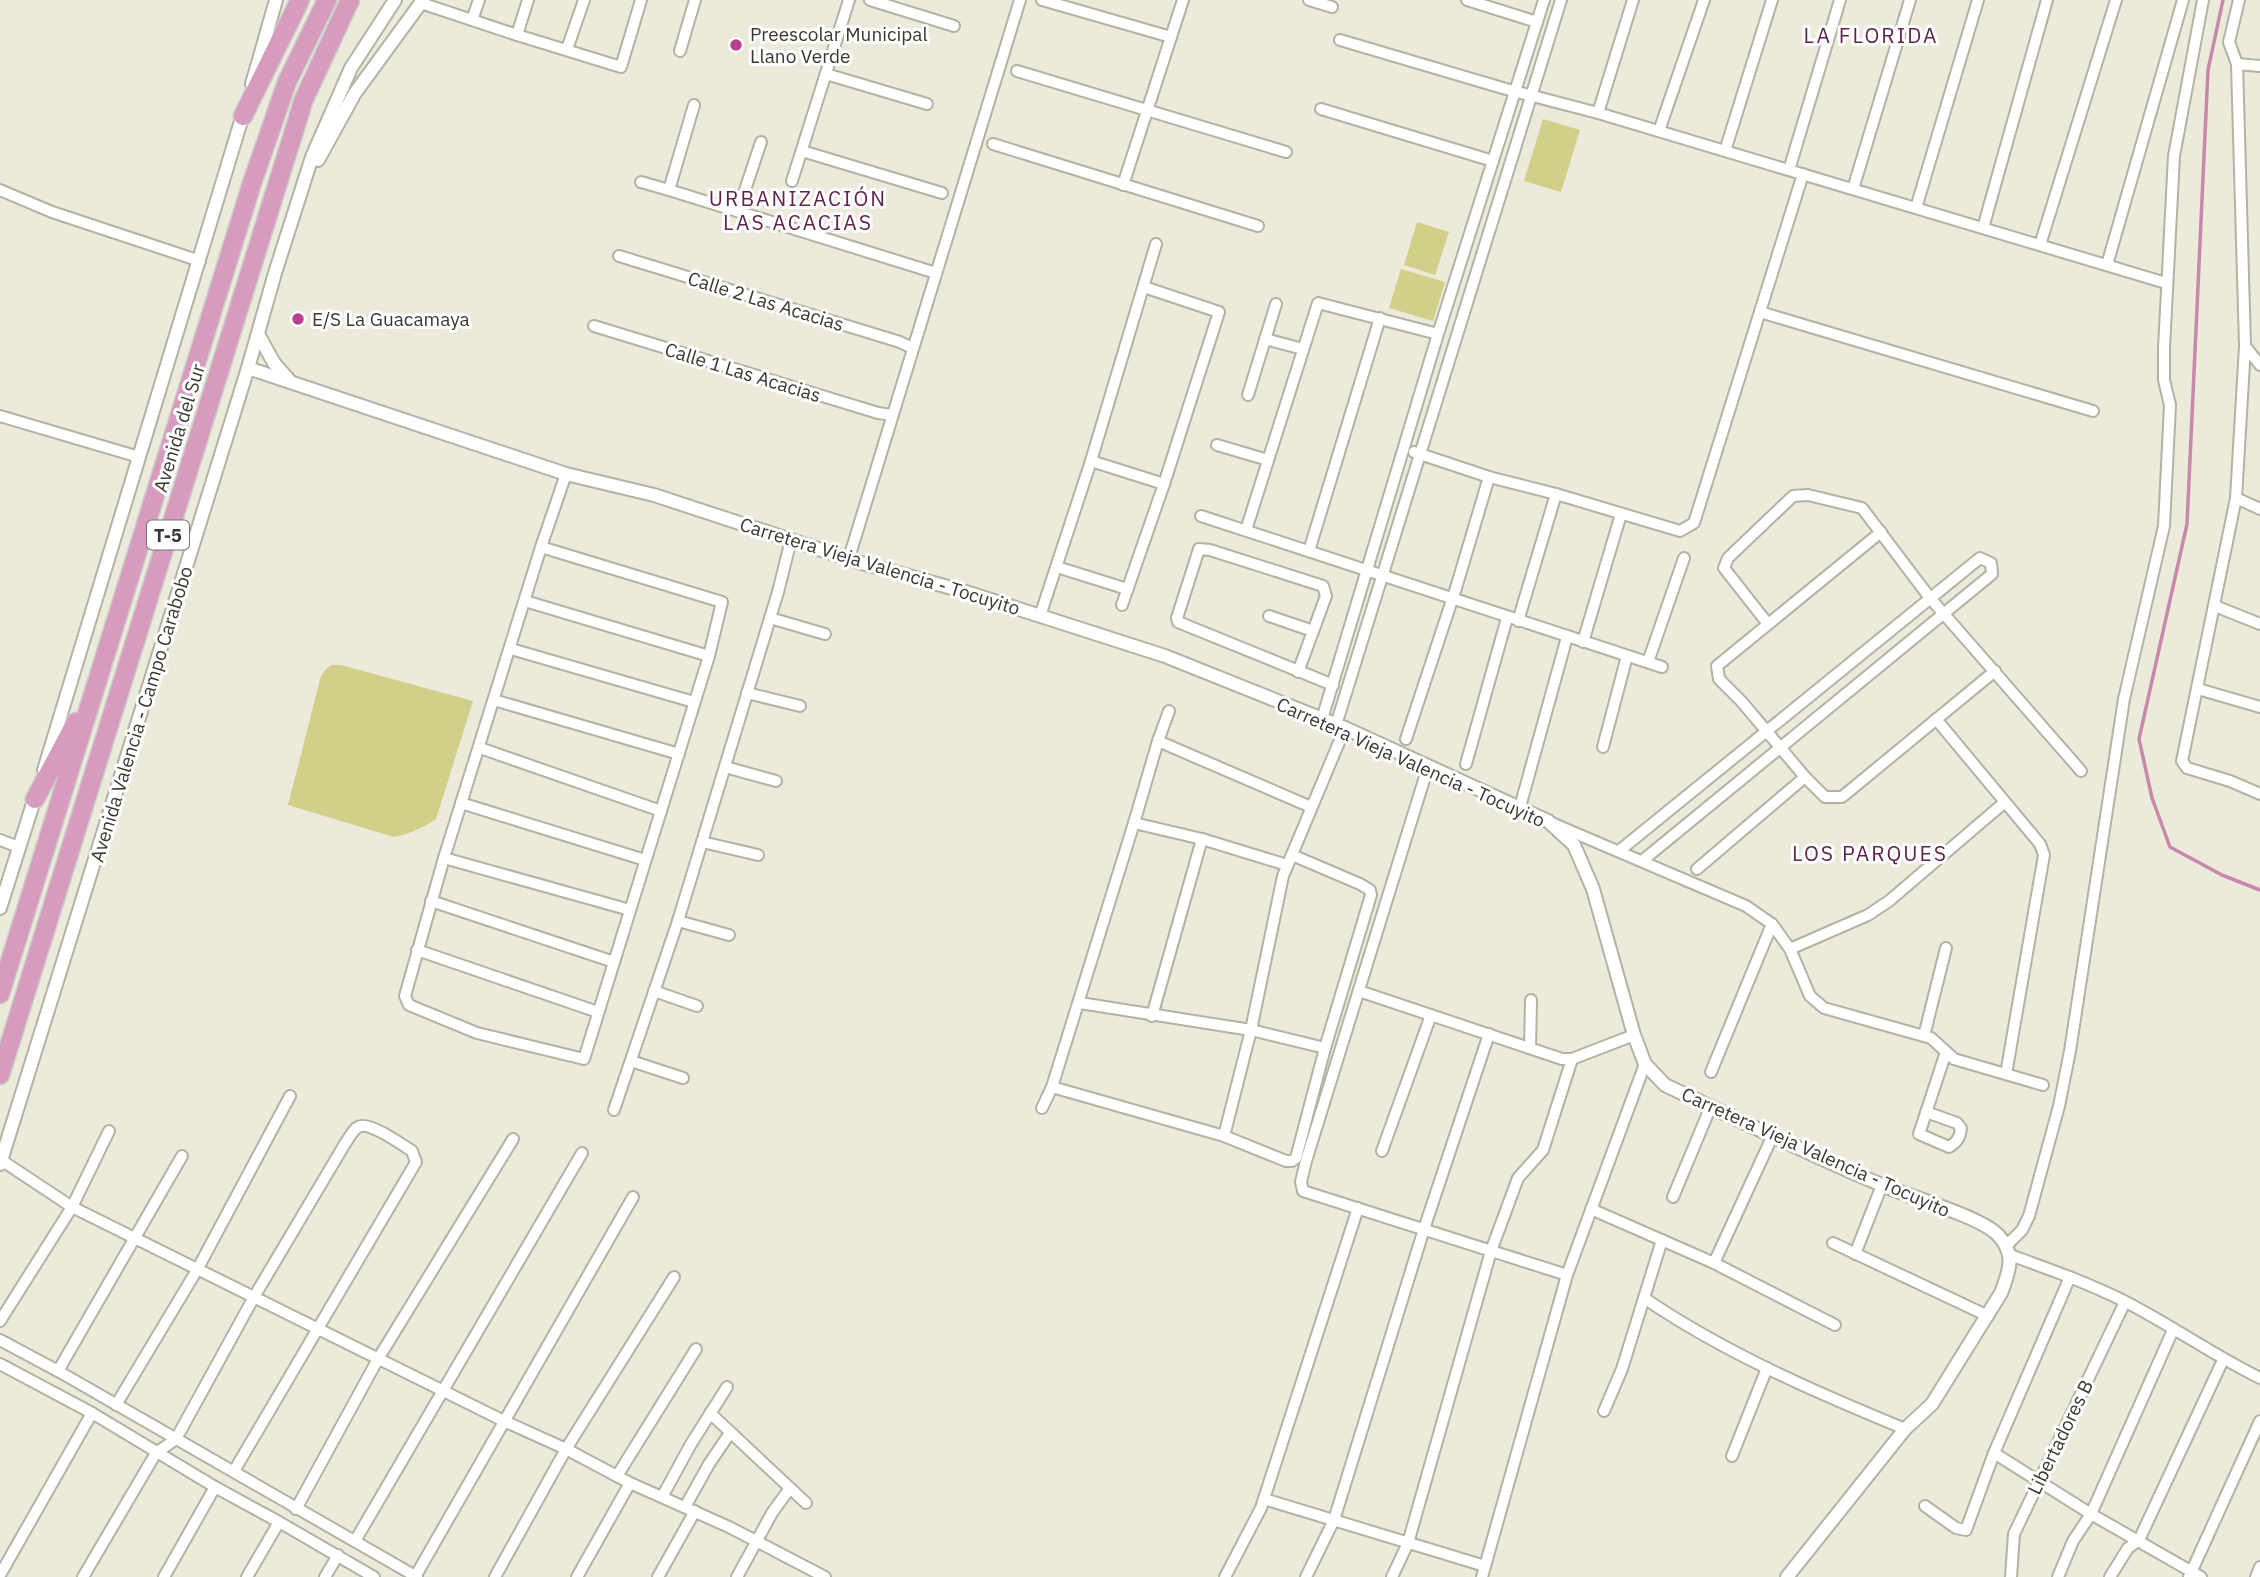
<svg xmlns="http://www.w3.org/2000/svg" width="2260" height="1577" viewBox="0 0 2260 1577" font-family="'IBM Plex Sans',sans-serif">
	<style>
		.green { fill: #d2cf88 }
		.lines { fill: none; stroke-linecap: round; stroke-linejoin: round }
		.stream { stroke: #c888ac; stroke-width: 3.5 }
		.minor-casing { stroke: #b3b3a4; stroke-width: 14 }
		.tertiary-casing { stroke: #b3b3a4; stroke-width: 16 }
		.trunk-casing { stroke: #cbcbc9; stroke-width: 21 }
		.minor { stroke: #fff; stroke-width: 10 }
		.tertiary { stroke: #fff; stroke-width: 12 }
		.trunk { stroke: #d79bbe; stroke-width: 18 }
		.poi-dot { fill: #bb3f8f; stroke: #fff; stroke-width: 2.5 }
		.labels { text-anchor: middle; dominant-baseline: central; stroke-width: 6; stroke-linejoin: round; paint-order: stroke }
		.shield { fill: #fff; stroke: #74746f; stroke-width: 2 }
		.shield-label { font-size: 18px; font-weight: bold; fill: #383831 }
		.poi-label { font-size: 19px; fill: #383831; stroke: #fff; text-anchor: start }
		.street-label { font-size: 19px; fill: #383831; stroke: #fff }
		.neighbourhood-label { font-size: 21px; letter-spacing: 2px; fill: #60244a; stroke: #fff }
	</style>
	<rect width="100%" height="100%" fill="#ebeadb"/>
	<!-- green -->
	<g class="green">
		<path d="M1543,119l37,11 -19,62 -37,-11z"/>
		<path d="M1417,222l32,10 -14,43 -31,-10z"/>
		<path d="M1401,269l44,13 -12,39 -44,-13z"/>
		<path d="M332,665h9l132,36 -37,118c-13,9 -27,15 -42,18l-106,-32 33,-129 5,-7z"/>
	</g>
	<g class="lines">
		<!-- stream -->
		<path class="stream" d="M2223,0l-15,70 -21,454 -48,215 13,59 18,49 52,28 38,15"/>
		<defs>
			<g id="minor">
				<path d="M870,0l84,26"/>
				<path d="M1042,0l129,37"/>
				<path d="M1309,0l23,7"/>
				<path d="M1467,0l70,22"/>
				<path d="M2239,0l-10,42 8,22 8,282 -9,152 -54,263 5,7 43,13 30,13"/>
				<path d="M421,3l96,32 104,32 20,-67"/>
				<path d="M472,20l7,-20"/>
				<path d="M517,35l11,-35"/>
				<path d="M1340,40l166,49 92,24 568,170"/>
				<path d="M567,49l17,-49"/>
				<path d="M680,51l15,-51"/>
				<path d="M2237,64l23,2"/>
				<path d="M1017,71l269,81"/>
				<path d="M826,74l101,30"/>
				<path d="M694,105l-25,85 267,83"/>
				<path d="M1321,109l172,52"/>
				<path d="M1598,113l35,-113"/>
				<path d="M1659,131l45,-131"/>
				<path d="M993,144l265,82"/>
				<path d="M802,151l140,42"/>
				<path d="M1725,151l47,-151"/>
				<path d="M1789,170l51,-170"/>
				<path d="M792,181l57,-181"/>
				<path d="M641,182l28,8"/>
				<path d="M1123,185l60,-185"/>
				<path d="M1853,189l57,-189"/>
				<path d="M0,190l52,22 148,49"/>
				<path d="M1916,208l62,-208"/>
				<path d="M738,211l23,-69"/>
				<path d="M1983,228l64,-228"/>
				<path d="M2040,245l76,-245"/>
				<path d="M619,256l281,86 12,6"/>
				<path d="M2107,265l76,-265"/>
				<path d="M1760,312l333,99"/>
				<path d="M594,326l284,87 14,2"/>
				<path d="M1265,339l38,10"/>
				<path d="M2245,346l15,19"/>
				<path d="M1248,395l28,-91"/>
				<path d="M0,416l139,41"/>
				<path d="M1217,445l51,15"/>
				<path d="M1414,452l75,25 67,17 124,37 14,-8 109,-349"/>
				<path d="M1091,461l73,23"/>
				<path d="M2236,498l24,11"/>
				<path d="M1201,516l461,151"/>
				<path d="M1246,530l72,-227 120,31"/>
				<path d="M1881,532l-164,134 2,13 23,23 63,75 20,20h17l153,-126"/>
				<path d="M541,547l181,55 -13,54 -125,403 -107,-26 -68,-28 -4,-9 39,-138 97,-311 25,-73"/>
				<path d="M1309,551l71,-233"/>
				<path d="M849,558l171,-558"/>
				<path d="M1057,567l70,22"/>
				<path d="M525,601l184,55"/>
				<path d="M1122,605l42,-121 55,-172 -75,-25"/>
				<path d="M2215,606l45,18"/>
				<path d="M1040,616l51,-155 65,-217"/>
				<path d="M1269,616l44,15"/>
				<path d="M770,618l55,16"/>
				<path d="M1518,621l38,-127"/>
				<path d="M1768,624l-44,-56 4,-10 65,-62 15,-1 54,13 68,90 151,173"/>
				<path d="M1583,642l38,-128"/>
				<path d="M511,649l183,53"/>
				<path d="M1648,662l36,-104"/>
				<path d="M1298,672l28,-76 -3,-10 -113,-36 -11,-1 -22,69 1,4 155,63"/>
				<path d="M2198,689l62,18"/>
				<path d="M747,693l53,13"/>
				<path d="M494,700l185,54"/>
				<path d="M1322,719l116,-385 106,-334"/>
				<path d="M1936,719l104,125 4,11 -38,219"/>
				<path d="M1336,725l225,-725"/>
				<path d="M1406,739l50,-151 33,-111"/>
				<path d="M1158,741l153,66"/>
				<path d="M1603,747l24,-91"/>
				<path d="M480,748l181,63"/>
				<path d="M1466,764l41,-146"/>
				<path d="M725,767l51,14"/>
				<path d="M1428,767l-122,394 -5,21 2,9 264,84"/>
				<path d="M461,803l184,57"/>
				<path d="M1520,807l47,-170"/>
				<path d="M1134,823l24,-82 11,-30"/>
				<path d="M1554,824l192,82 26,18 18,25 20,47 14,12 107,30 23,21 89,26"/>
				<path d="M0,840l19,7"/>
				<path d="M702,842l56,13"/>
				<path d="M1619,851l361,-293 11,5 1,11 -350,287"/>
				<path d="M444,858l186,52"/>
				<path d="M1287,865l-85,-26 -68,-16 -82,264 172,49 62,25h6l4,-3 29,-110 46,-153 -1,-5 -10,-6 -68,-29"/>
				<path d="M1697,869l108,-92"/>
				<path d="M431,901l183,61"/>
				<path d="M678,921l51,14"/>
				<path d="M1790,949l78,-34 21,-14 116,-99"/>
				<path d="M417,950l181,62"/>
				<path d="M654,991l43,15"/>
				<path d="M1359,991l203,68h10l62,-24"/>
				<path d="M1080,1003l171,27 74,18"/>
				<path d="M1152,1016l50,-177"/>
				<path d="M1924,1036l22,-88"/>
				<path d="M1530,1048l1,-48"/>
				<path d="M631,1061l52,17"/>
				<path d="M1711,1072l61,-148"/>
				<path d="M1042,1108l10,-21"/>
				<path d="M614,1110l64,-189 100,-329 13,-52"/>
				<path d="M1926,1112l31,11 4,5c-1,10 -4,14 -12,19l-30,-13 27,-82"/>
				<path d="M1224,1136l27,-106 32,-154 62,-148"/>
				<path d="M1382,1151l49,-136"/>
				<path d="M1,1160l71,47 432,214 62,28 64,34 99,44 96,50"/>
				<path d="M1673,1197l38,-91"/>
				<path d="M1591,1209l123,54 121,62"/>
				<path d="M1833,1243l155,73"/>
				<path d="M2006,1246l16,-16 7,-14 30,-110 11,-55 54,-352 40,-173 6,-121 -6,-25v-32l10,-192 29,-156"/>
				<path d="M1855,1254l27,-69"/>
				<path d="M2010,1255c39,14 78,28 114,46 47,24 89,54 136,77"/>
				<path d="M1714,1263l59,-128"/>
				<path d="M1644,1298c81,55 171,94 261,131"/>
				<path d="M0,1321l72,-114 37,-76"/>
				<path d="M0,1340l58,31 359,206"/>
				<path d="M0,1364l92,49 123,74 64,35 95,55"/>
				<path d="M58,1371l124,-215"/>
				<path d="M116,1405l81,-135 93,-174"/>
				<path d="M1604,1411l18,-42 40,-129"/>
				<path d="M710,1413l96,90"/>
				<path d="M1994,1453l97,61 110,63"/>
				<path d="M1732,1456l35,-88"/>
				<path d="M617,1476l79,-127"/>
				<path d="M662,1497l29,-53 36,-57"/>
				<path d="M1264,1499l221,67"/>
				<path d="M1925,1506l31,22 10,2 28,-77 76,-176"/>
				<path d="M685,1507l24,-43 21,-31"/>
				<path d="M296,1509l82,-150 135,-220"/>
				<path d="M355,1541l227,-388"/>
				<path d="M0,1575l92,-162"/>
				<path d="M83,1577l73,-124 20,-14 78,-142 92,-155c4,-5 8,-15 15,-16 12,-2 40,18 51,25l4,11 -182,309"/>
				<path d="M164,1577l51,-90"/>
				<path d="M247,1577l32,-55"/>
				<path d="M325,1577l13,-22"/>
				<path d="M415,1577l218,-380"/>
				<path d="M495,1577l71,-128 108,-172"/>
				<path d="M577,1577l53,-94"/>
				<path d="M658,1577l37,-66"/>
				<path d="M737,1577l35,-64 18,-25"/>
				<path d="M1225,1577l36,-69 97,-300"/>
				<path d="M1306,1577l28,-57 90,-291 65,-195"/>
				<path d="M1392,1577l16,-34 83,-292 27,-73 25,-28 29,-91"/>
				<path d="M1482,1577l85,-302 78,-211"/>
				<path d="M2011,1577l3,-43 111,-232"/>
				<path d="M2058,1577l15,-36 18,-27 82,-184"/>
				<path d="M2110,1577l18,-29 11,-8 84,-180"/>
				<path d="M2189,1577l71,-156"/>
				<path d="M2256,1577l4,-10"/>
			</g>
			<g id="tertiary">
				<path d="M252,84l24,-84"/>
				<path d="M318,160l37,-67 68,-93"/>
				<path d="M258,334l16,29 15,17"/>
				<path d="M248,368l318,106 88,21 204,67 108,30 199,64 180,72 203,93 26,24 19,44 41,146 11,29 20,21c72,34 145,70 219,101 27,11 94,30 113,48 19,19 13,36 4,59l-69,111 -27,25 -118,148"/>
				<path d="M44,770l201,-662"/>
				<path d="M0,908l37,-117"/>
				<path d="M0,1164l248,-796 27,-95 37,-116 39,-89 44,-68"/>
			</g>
			<g id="trunk">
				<path d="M243,116l57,-116"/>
				<path d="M35,799l41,-77"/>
				<path d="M0,994l252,-811 35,-101 40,-82"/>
				<path d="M0,1075l304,-976 46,-99"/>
			</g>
		</defs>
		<!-- minor casing -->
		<use href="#minor" class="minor-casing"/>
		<!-- tertiary casing -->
		<use href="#tertiary" class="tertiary-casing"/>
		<!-- trunk casing -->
		<use href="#trunk" class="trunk-casing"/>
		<!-- minor -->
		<use href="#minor" class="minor"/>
		<!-- tertiary -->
		<use href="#tertiary" class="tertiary"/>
		<!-- trunk -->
		<use href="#trunk" class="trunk"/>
	</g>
	<!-- markers -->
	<g class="poi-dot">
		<circle cx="736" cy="45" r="7"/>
		<circle cx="298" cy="319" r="7"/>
	</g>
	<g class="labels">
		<!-- shield labels -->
		<rect class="shield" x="147" y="520.5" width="42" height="29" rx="5"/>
		<g class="shield-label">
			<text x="168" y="535">T-5</text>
		</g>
		<!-- poi labels -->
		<g class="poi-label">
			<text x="750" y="34">Preescolar Municipal<tspan x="750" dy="22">Llano Verde</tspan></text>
			<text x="312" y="319">E/S La Guacamaya</text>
		</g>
		<!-- street labels -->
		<g class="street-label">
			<text transform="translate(766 301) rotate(17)">Calle 2 Las Acacias</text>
			<text transform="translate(743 372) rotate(17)">Calle 1 Las Acacias</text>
			<text transform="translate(179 428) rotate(-73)">Avenida del Sur</text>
			<text transform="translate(880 566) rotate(17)">Carretera Vieja Valencia - Tocuyito</text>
			<text transform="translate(141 714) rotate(-73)">Avenida Valencia - Campo Carabobo</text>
			<text transform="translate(1411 762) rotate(24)">Carretera Vieja Valencia - Tocuyito</text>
			<text transform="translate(1816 1152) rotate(24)">Carretera Vieja Valencia - Tocuyito</text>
			<text transform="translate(2060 1437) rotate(-64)">Libertadores B</text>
		</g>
		<!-- neighbourhood labels -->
		<g class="neighbourhood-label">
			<text x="1871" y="35">LA FLORIDA</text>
			<text x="798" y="198">URBANIZACIÓN<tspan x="798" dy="24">LAS ACACIAS</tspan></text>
			<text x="1870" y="853">LOS PARQUES</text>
		</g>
	</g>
</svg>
